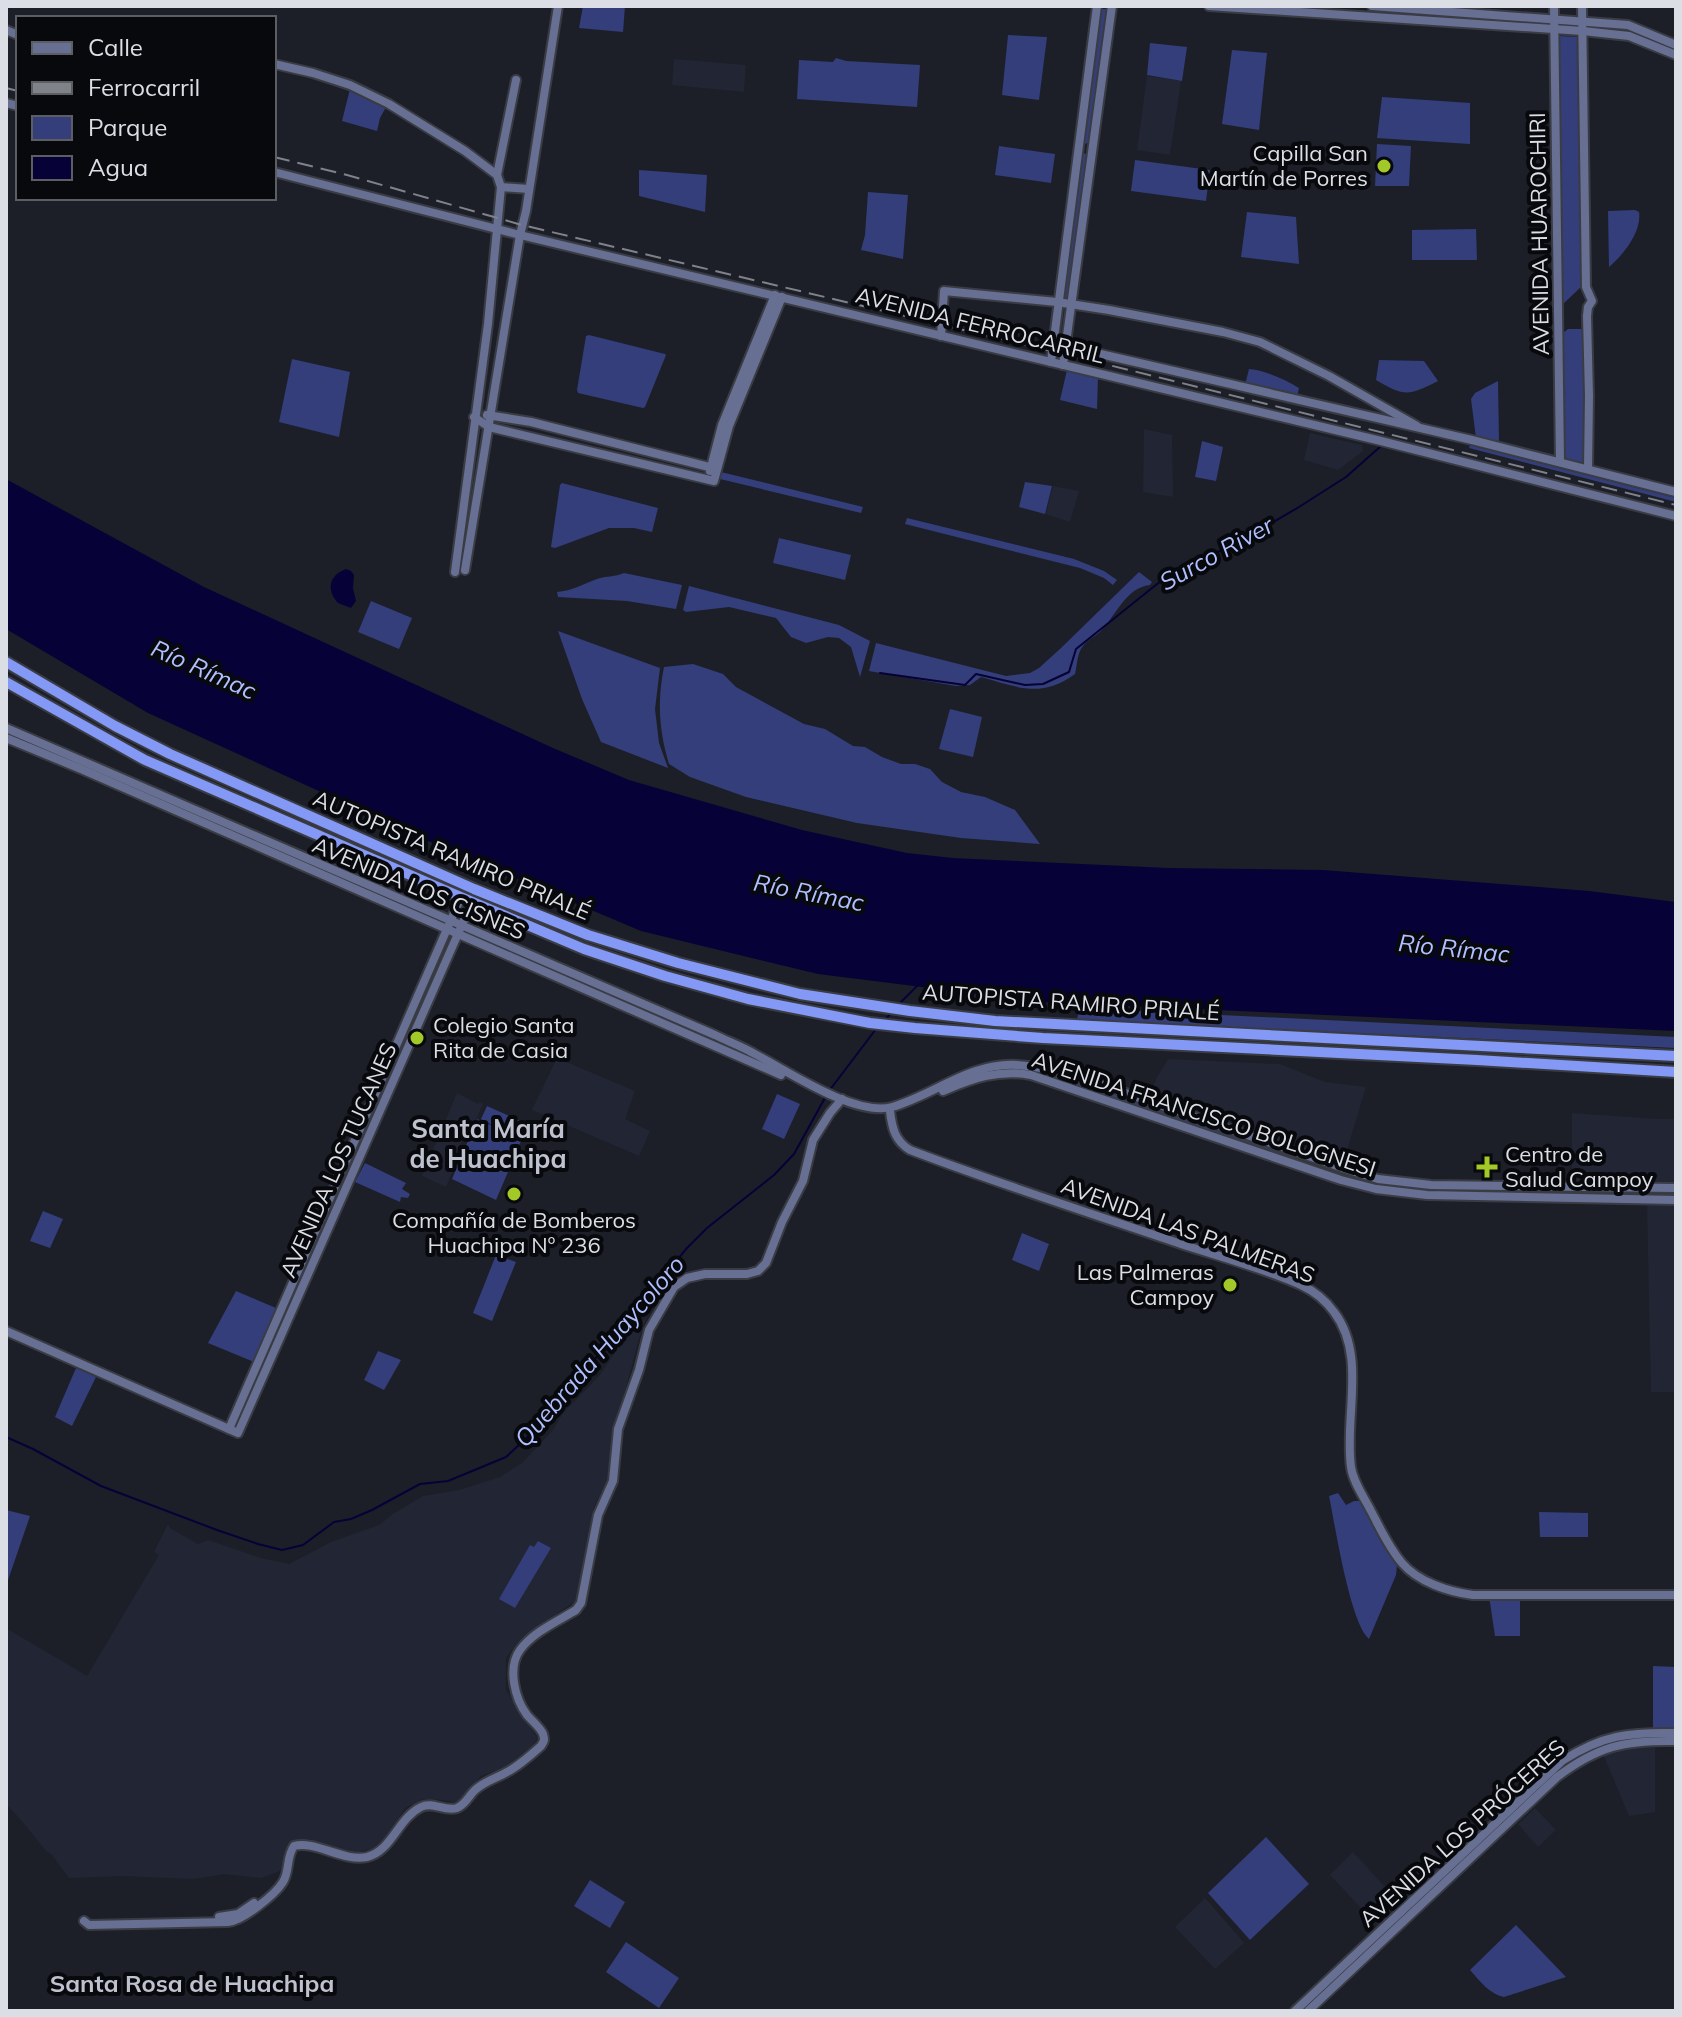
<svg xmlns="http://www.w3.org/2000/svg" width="1682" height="2017" viewBox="0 0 1682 2017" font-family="Mulish,sans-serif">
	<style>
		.built { fill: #212534 }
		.green { fill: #333e7a }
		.water { fill: #060237 }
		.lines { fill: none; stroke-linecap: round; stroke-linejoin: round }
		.stream { stroke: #060237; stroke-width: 2 }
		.secondary-casing { stroke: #3a3c44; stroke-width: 12 }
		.highway-casing { stroke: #3a3c44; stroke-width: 14 }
		.secondary { stroke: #676f93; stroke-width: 8 }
		.highway { stroke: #8499f5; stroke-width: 10 }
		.rail { stroke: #80828a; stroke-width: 2; stroke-dasharray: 16 8; stroke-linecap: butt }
		.poi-dot { fill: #a2c928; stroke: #08090d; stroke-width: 3 }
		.labels { text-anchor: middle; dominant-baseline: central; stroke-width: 8; stroke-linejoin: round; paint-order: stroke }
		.poi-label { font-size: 22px; fill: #dcdee5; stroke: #08090d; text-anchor: end }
		.street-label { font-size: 22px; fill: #dcdee5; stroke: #08090d }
		.water-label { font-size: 24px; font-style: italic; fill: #afbfff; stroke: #08090d }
		.neighbourhood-label { font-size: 24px; font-weight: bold; fill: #bec1ce; stroke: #08090d }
		.quarter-label { font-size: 26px; font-weight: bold; fill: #bec1ce; stroke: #08090d }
	</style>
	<rect width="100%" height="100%" fill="#1c1f28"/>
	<!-- built -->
	<g class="built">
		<path d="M674,59l72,6 -2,27 -72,-7z"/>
		<path d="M1147,76l34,5 -11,74 -33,-5z"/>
		<path d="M1144,429l28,6 1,62 -30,-5z"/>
		<path d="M1310,433l52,12 1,6 -25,19 -34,-10z"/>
		<path d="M1053,486l26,5 -9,31 -24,-8z"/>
		<path d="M557,1058l78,33 -10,28 25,12 -11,25 -107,-46z"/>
		<path d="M1168,1059l112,5 45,18 41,5 -23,76 -193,-70 7,-16z"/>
		<path d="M457,1093l21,11 1,-2 4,2 -14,31 -4,-1 -15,34 3,2 -7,17 -24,-11z"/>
		<path d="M1572,1113l85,6h19v64l-104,-1z"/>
		<path d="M1676,1204v188h-25l-4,-187z"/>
		<path d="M648,1315l-8,20 -28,106 -5,39 -13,27 -18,94 -29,19 -30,24 -11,14v32l32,49 -6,7 -27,21 -24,9 -19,23 -7,3 -21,-3h-11l-18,9 -17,27 -13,13 -17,4 -27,-3 -11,-3 -9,-7h-6l-15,6 -4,6 1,7 -3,9 -6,5 -17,6 -37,-4 -30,5 -70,-3 -55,2 -18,-24 -5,-3 -25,-31 -15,-16v-176l81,48 72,-121 -5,-3 14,-28 2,4 28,16 10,-4 53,18 28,6 42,-22 48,-17 14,-11 30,-18 36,-6 41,-13 22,-14 31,-33 10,-17 37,-38 21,-32z"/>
		<path d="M1644,1746h11v66l-26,4 -26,-62 18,-5z"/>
		<path d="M1535,1808l21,22 -18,17 -20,-23z"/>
		<path d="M1353,1852l46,50 -22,23 -47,-50z"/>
		<path d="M1205,1898l39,45 -29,26 -40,-42z"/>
	</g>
	<!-- green -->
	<g class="green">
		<path d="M583,6h42l-2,26 -44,-4z"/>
		<path d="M1101,9h5l-17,133 -4,2 -2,-1z"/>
		<path d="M1008,35l39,2 -8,63 -37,-5z"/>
		<path d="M1559,36l20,1 4,248 -20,19z"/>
		<path d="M1150,43l37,4 -5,34 -35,-6z"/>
		<path d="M1232,50l35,3 -8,77 -37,-6z"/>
		<path d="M836,58l10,3 74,4 -3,42 -120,-8 2,-39 34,2z"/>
		<path d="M350,89l36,18 -6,11 -3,13 -35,-10z"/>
		<path d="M1382,97l88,6v41l-93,-6z"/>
		<path d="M1377,144l34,2 -2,40h-34z"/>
		<path d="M999,146l56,8 -4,29 -56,-8z"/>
		<path d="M1084,153l3,2 -19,142 -3,2 -2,-2 19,-142z"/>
		<path d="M1135,160l75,10 -4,31 -75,-10z"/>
		<path d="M639,170l68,5 -2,37 -66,-16z"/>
		<path d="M868,192l40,3 -5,64 -42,-9 4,-15z"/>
		<path d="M1635,210l4,2c3,20 -16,43 -30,55l-1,-56z"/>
		<path d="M1247,212l49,5 3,47 -58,-7z"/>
		<path d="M1476,229l1,31h-65v-30z"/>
		<path d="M1568,329h13l2,2 4,58 -2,75 -20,-5 -2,-126z"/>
		<path d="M589,335l76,19 1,1 -21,52 -2,1 -65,-15 -1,-3 9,-54z"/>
		<path d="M292,359l58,13 -11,65 -60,-15z"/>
		<path d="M1379,360l45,1 14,20c-30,15 -33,16 -62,-1z"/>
		<path d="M1249,369c18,2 35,10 50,19l-2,9 -52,-12z"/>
		<path d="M1067,370l31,8 -1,31 -37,-9z"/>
		<path d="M1498,381l1,60 -23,-3 -5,-39 4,-6z"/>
		<path d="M1202,441l21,6 -7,34 -21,-4z"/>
		<path d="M1470,445l206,53v4l-207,-54z"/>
		<path d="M721,472l142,35 -2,6 -141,-34z"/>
		<path d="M1025,482l27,4 -7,28 -26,-7z"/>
		<path d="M562,483l96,25 -6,24 -18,-4h-25l-54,20 -4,-1 9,-62z"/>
		<path d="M907,518l167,41 30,12 13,9 -4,5 -9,-7 -24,-10 -175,-44z"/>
		<path d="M779,538l72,17 -6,25 -72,-17z"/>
		<path d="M1139,572l13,10 -2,3c-25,3 -34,31 -50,47 -6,5 -15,9 -19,17 -4,7 -4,17 -6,25 -34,25 -58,13 -94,3l-11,8 -14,1 -87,-15 7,-28 130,33 24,-3 9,-5 22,-20z"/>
		<path d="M624,573l58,12 -6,24 -49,-8 -69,-4 -1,-5c15,-1 26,-8 40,-13 9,-3 18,-2 27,-6z"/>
		<path d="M689,586l150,39 31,16 -10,36 -9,-30 -12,-9 -11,-1 -22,6 -15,-6 -15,-19 -47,-11 -43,5 -3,-2z"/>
		<path d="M371,601l41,17 -13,31 -41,-17z"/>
		<path d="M558,631l102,37 -5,41 4,34 9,25 -67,-26 -19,-43z"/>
		<path d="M693,664l30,10 13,13 68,37 21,5 28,17 12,1 17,10 19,7h14l15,5 12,13 19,10 24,5 30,13 25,34 -79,-6 -104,-15 -111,-26 -56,-20 -21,-13c-10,-33 -12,-63 -5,-97z"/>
		<path d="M950,709l32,8 -9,40 -34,-8z"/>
		<path d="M1079,1008l597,29v11l-599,-28z"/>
		<path d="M1015,1066l37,6 243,83 -1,4 -3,2 -248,-86 -68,-2z"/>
		<path d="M777,1094l23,10 -16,35 -22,-10z"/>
		<path d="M487,1106l38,17 -7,13 4,3 -26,61 -44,-21 25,-60 19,8 -15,-8z"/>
		<path d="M365,1163l41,20 -4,6 8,5 -2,4 -7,-1 -1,5 -45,-20z"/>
		<path d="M43,1211l20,8 -13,29 -20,-7z"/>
		<path d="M1022,1233l27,11 -10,27 -27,-11z"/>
		<path d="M496,1255l20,7 -24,59 -19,-8z"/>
		<path d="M236,1291l40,17 -22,54 -46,-19z"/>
		<path d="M378,1351l23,9 -17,30 -20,-10z"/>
		<path d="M76,1368l20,9 -24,49 -17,-9z"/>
		<path d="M1338,1493l8,12 8,-4h9l32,58 2,6 -1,10 -27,64c-19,-16 -34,-114 -40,-143z"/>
		<path d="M6,1510l24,6 -24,70z"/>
		<path d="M1539,1512l49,1v24h-48z"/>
		<path d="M538,1541l13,7 -36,60 -16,-9 31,-54 4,2z"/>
		<path d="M1489,1596h31v40h-25z"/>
		<path d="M1653,1666l23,1v63h-23z"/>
		<path d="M1266,1837l43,47 -59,56 -42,-47z"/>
		<path d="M590,1880l35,22 -15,26 -36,-22z"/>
		<path d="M1516,1925l50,52 -62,20c-15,-3 -24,-16 -34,-27z"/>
		<path d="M626,1942l53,36 -20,30 -53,-36z"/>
	</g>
	<!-- water -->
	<g class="water">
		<path d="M6,479l198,108 349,161 76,32 173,50 105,23 46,5 216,10 154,2 266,21 87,11v129l-635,-29 -223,-28 -177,-43 -215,-91 -278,-127 -142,-84z"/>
		<path d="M346,569l5,2 3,4 -1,13 3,13 -5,7 -13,-5c-12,-13 -9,-28 8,-34z"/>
	</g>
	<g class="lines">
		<!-- stream -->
		<g class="stream">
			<path d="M880,673l85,12 11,-11 49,11 18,-1 26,-12 7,-23 96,-77 64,-28 63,-37 47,-30 35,-31"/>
			<path d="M899,1004l18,-18"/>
			<path d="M883,1022l9,-10"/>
			<path d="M829,1091l47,-62"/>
			<path d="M6,1437l27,12 68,37 116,44 41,14 24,6 21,-5 31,-23 17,-3 21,-9 48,-26 28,-3 58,-24 28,-26 19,-32 46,-44 88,-107 20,-20 67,-53 20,-21 32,-58"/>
		</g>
		<defs>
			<g id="secondary">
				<path d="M1209,6l374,25 46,5 47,19"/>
				<path d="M1372,6l256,19 48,20"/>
				<path d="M1554,6l6,456"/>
				<path d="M1582,6l4,281 6,14 -4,6 -1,9 2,80 -1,73"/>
				<path d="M6,30l12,5"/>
				<path d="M274,64l39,9 37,12 39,19 76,47 32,24 4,12 -13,137 -33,248"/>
				<path d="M6,103l12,3"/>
				<path d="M274,172l246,63 857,205 299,76"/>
				<path d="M497,175l19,-95"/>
				<path d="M501,187l28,2"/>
				<path d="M941,336l3,-45 113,11 52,8 114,22 37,10 69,34 88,50"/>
				<path d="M1053,343l419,97 204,52"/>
				<path d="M1051,362l46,-356"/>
				<path d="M1063,365l49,-359"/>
				<path d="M487,415l44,7 186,47"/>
				<path d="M474,417l15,10 225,54 15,-55 53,-129"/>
				<path d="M710,471l12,-46 53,-130"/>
				<path d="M465,570l55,-335 6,-24 32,-205"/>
				<path d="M6,728l709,307c12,6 26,11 38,18 33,17 101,64 139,54 42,-12 79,-45 125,-42 46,3 90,22 134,37 65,22 130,45 195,67l32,10 53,6 245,3"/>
				<path d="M6,738l75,31 700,306"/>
				<path d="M943,1091c30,-13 56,-22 88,-16l310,105 35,9 51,6 249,5"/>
				<path d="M890,1111c2,17 5,30 20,39 89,34 180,63 271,94 40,13 82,24 120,41 13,6 25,16 33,27 33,43 10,105 17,155 2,15 13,30 20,44 9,17 18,37 31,52 16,19 47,29 71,32h203"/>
				<path d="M6,1331l232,102 234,-531"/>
				<path d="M229,1429l232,-532"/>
				<path d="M219,1917l19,-3 16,-11"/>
				<path d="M84,1921l5,4 139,-3c14,-1 47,-27 55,-40 7,-11 3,-25 11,-36 21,-6 49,16 73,11 25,-6 31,-39 54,-50 12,-6 23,5 36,1 8,-3 12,-12 17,-17 10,-10 21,-12 33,-19 12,-6 24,-17 34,-26 3,-5 4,-5 2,-12 -3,-7 -11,-13 -16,-19 -12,-16 -20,-47 -7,-65 13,-18 38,-29 56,-40l5,-7 17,-88 15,-34 5,-52 21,-59 10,-40 25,-43 13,-9 18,-4h42l11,-3 8,-8 16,-41 21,-41 10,-41 17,-27 12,-14"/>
				<path d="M1295,2011l267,-250c40,-26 67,-29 114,-28"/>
				<path d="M1308,2011l249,-234c41,-31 68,-37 119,-36"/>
			</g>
			<g id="highway">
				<path d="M6,662l109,64 55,28 304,135 114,46 90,28 122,31 110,17 85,10 681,35"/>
				<path d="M6,682l139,78 316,137 123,52 81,27 83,23 122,24 45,5 128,10 434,22 199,12"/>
			</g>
		</defs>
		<!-- secondary casing -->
		<use href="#secondary" class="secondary-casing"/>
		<!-- highway casing -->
		<use href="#highway" class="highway-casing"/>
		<!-- secondary -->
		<use href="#secondary" class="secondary"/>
		<!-- highway -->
		<use href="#highway" class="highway"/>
		<!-- rail -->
		<g class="rail">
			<path d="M6,88l12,3"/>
			<path d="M274,157l73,18 175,50 530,126 624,154"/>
		</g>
	</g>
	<!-- markers -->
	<g class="poi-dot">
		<circle cx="1384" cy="166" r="8"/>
		<circle cx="417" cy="1038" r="8"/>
		<path d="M1483 1155h8v8h8v8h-8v8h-8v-8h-8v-8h8z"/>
		<circle cx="514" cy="1194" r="8"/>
		<circle cx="1230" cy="1285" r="8"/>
	</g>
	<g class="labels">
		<!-- poi labels -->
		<g class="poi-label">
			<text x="1368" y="153">Capilla San<tspan x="1368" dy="25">Martín de Porres</tspan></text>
			<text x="433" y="1025" text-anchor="start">Colegio Santa<tspan x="433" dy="25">Rita de Casia</tspan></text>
			<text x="1505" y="1154" text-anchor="start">Centro de<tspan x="1505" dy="25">Salud Campoy</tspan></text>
			<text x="514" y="1220" text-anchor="middle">Compañía de Bomberos<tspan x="514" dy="25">Huachipa Nº 236</tspan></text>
			<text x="1214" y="1272">Las Palmeras<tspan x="1214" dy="25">Campoy</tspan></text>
		</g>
		<!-- street labels -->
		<g class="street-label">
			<text transform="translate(1539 234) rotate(-91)">AVENIDA HUAROCHIRI</text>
			<text transform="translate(980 325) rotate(14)">AVENIDA FERROCARRIL</text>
			<text transform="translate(452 855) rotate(23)">AUTOPISTA RAMIRO PRIALÉ</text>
			<text transform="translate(419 888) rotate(23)">AVENIDA LOS CISNES</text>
			<text transform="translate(1071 1002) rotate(4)">AUTOPISTA RAMIRO PRIALÉ</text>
			<text transform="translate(1204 1114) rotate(18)">AVENIDA FRANCISCO BOLOGNESI</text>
			<text transform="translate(338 1160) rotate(-66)">AVENIDA LOS TUCANES</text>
			<text transform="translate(1188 1230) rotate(20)">AVENIDA LAS PALMERAS</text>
			<text transform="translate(1462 1833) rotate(-42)">AVENIDA LOS PRÓCERES</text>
		</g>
		<!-- water labels -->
		<g class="water-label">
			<text transform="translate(1216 553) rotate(-29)">Surco River</text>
			<text transform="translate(204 669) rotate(24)">Río Rímac</text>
			<text transform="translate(809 892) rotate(11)">Río Rímac</text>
			<text transform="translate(1454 948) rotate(6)">Río Rímac</text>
			<text transform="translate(599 1351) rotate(-49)">Quebrada Huaycoloro</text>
		</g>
		<!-- neighbourhood labels -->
		<g class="neighbourhood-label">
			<text x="192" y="1983">Santa Rosa de Huachipa</text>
		</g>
		<!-- quarter labels -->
		<g class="quarter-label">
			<text x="488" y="1128">Santa María<tspan x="488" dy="30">de Huachipa</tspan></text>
		</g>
	</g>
	<!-- border -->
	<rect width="1682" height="2017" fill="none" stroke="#dcdee5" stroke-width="16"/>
	<!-- legend -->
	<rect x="16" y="16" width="260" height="184" fill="#08090d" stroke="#5d5e63" stroke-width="2"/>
	<rect x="32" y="42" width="40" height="12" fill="#676f93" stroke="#5d5e63" stroke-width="2"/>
	<text x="88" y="56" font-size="24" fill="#dcdee5">Calle</text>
	<rect x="32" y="82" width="40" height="12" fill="#80828a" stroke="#5d5e63" stroke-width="2"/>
	<text x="88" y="96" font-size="24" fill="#dcdee5">Ferrocarril</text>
	<rect x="32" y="116" width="40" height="24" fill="#333e7a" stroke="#5d5e63" stroke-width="2"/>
	<text x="88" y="136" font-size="24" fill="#dcdee5">Parque</text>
	<rect x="32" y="156" width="40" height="24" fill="#060237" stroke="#5d5e63" stroke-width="2"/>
	<text x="88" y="176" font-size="24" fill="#dcdee5">Agua</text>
</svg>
